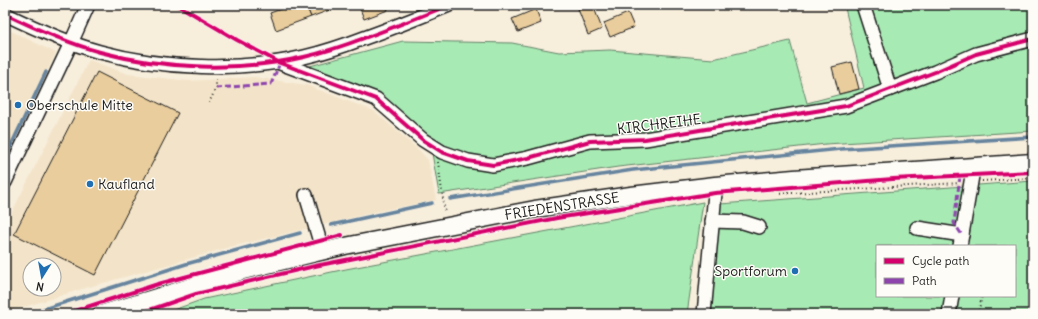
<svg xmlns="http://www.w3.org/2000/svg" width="1038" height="319" viewBox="0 0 1038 319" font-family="Delius,sans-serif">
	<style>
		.built { fill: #f3e4c9; fill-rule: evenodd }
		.green { fill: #a8eab4; stroke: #628368; fill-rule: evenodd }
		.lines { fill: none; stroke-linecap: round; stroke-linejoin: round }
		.stream { stroke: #66849e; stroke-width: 3.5 }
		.building { fill: #e9cd9d; stroke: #1c1c1c }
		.minor-casing { stroke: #1c1c1c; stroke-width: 16 }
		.major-casing { stroke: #1c1c1c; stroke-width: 19 }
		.path { stroke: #1c1c1c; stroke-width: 2; stroke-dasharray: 1 3; stroke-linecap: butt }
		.minor { stroke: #fdfcf7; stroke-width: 13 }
		.major { stroke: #fdfcf7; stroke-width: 16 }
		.quiet { stroke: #8e44ad; stroke-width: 3; stroke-dasharray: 6 3; stroke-linecap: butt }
		.cycleway-casing { stroke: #fdfcf7; stroke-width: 6 }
		.cycleway { stroke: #d6006c; stroke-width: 4 }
		.poi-dot { fill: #1f6fb2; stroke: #fdfcf7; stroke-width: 1.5 }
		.labels { text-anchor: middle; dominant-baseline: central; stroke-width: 3; stroke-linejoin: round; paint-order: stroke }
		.poi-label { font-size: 14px; fill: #1c1c1c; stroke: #fdfcf7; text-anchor: start }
		.street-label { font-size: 14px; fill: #1c1c1c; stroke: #fdfcf7 }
	</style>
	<rect width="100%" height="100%" fill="#f7eedc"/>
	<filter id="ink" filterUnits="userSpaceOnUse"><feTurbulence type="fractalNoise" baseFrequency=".025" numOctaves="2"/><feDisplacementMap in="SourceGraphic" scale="8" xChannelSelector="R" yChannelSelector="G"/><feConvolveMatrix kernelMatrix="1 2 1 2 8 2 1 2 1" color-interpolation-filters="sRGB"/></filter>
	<g filter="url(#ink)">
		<!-- built -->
		<g class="built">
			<path d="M5,28l51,25 -51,105z"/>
			<path d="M89,60l39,14 61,7 65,-4 52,8 68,26 46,40 8,9 8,40 -56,11 -146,35 -152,43 -77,24v-87zM30,265h24v24h-24z"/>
		</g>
		<!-- green -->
		<g class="green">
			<path d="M862,5h171v126l-207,13 -208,23 -179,27 -7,-41 -55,-56 -71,-30 97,-26 109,2 47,9 51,-2 103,9 77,-18 17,62 57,-15 -19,-80z"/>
			<path d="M1033,181v133h-323l10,-110zM877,246h138v50h-138z"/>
			<path d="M703,202l-16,112h-525l42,-15 142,-30z"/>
		</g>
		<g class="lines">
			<!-- stream -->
			<g class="stream">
				<path d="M5,158l41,-86"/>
				<path d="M450,199l183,-29 208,-21 192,-12"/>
				<path d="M331,225l101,-22"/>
				<path d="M28,314l158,-50 114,-31"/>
			</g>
		</g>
		<!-- building -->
		<g class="building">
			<path d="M292,5h14l5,12 -35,13 -6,-17z"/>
			<path d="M306,5h37l-32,12z"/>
			<path d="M361,5h25l2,5 -24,9 -5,-13z"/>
			<path d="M588,5h5l9,24 -14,6 -10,-26z"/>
			<path d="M536,9l5,14 -23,9 -6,-13z"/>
			<path d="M628,13l6,14 -24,10 -6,-14z"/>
			<path d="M852,62l7,27 -20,5 -7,-27z"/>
			<path d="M97,72l81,41 -83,162 -81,-41z"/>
		</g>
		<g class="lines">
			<defs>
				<g id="minor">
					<path d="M863,5l27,84"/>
					<path d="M5,14c31,15 62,29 95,38 63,17 140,20 204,5 22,-5 42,-12 63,-20 28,-10 55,-21 82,-32"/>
					<path d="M280,63l96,36 47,41 19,12 26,9 25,4 35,-7 62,-17 55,-2 201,-33 89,-34 41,-18 57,-15"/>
					<path d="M5,182l66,-139 17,-38"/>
					<path d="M306,195l17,57"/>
					<path d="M712,221l31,1 16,5"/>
					<path d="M917,228l45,7"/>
					<path d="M960,246l12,-70 -1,-10"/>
					<path d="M704,314l11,-121v-8"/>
					<path d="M949,314l3,-18"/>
				</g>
				<path id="major" d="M101,314l138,-42 106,-26 190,-37 96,-14 84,-10 79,-7 239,-16"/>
			</defs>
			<!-- minor casing -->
			<use href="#minor" class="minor-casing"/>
			<!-- major casing -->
			<use href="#major" class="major-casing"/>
			<!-- path -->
			<g class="path">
				<path d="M209,103l7,-15v-10"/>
				<path d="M438,162l7,51"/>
				<path d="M982,181l51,-3"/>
				<path d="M776,194l183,-11"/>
				<path d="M65,314l25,-8"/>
				<path d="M978,314l4,-18"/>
			</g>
			<!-- minor -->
			<use href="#minor" class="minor"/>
			<!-- major -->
			<use href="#major" class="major"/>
			<!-- quiet -->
			<g class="quiet">
				<path d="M216,88l55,-4 9,-21 -3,-2"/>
				<path d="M960,176l-6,47 8,12"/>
			</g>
			<defs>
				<g id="cycleway">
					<path d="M178,5l59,35 43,23 96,36 47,41 19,12 26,9 25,4 35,-7 62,-17 55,-2 201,-33 89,-34 41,-18 57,-15"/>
					<path d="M5,14c31,15 62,29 95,38 63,17 140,20 204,5 22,-5 42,-12 63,-20 28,-10 55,-21 82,-32"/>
					<path d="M65,314l93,-30 184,-49"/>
					<path d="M138,314l58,-20 119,-28 242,-48 158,-25 178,-14 140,-7"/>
				</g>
			</defs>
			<!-- cycleway casing -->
			<use href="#cycleway" class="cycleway-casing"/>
			<!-- cycleway -->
			<use href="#cycleway" class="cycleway"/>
		</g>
	</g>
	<!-- markers -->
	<g class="poi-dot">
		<circle cx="18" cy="105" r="4"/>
		<circle cx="90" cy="184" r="4"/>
		<circle cx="795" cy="271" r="4"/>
	</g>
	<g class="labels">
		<!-- poi labels -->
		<g class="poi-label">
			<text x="26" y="105">Oberschule Mitte</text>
			<text x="98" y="184">Kaufland</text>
			<text x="787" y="271" text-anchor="end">Sportforum</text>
		</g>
		<!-- street labels -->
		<g class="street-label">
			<text transform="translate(659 124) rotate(-7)">KIRCHREIHE</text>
			<text transform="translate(562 206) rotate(-9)">FRIEDENSTRASSE</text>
		</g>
	</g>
	<!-- margin -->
	<rect width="1038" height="319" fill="none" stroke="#fdfcf7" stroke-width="20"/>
	<rect x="10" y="10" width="1018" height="299" fill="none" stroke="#1c1c1c" stroke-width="1.5" filter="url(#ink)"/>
	<!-- legend -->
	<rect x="876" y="245" width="140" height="52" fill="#fdfcf7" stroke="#a3a29f"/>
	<rect x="884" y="258" width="20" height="6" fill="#d6006c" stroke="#a3a29f"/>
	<text x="912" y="265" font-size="12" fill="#1c1c1c">Cycle path</text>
	<rect x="884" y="278" width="20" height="6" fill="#8e44ad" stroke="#a3a29f"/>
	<text x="912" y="285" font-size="12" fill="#1c1c1c">Path</text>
	<!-- north arrow -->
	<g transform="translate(42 277) rotate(191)"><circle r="19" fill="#fdfcf7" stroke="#a3a29f"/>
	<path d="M0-3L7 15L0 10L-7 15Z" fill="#1f6fb2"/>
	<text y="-6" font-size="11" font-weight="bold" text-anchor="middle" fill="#1c1c1c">N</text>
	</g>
</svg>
